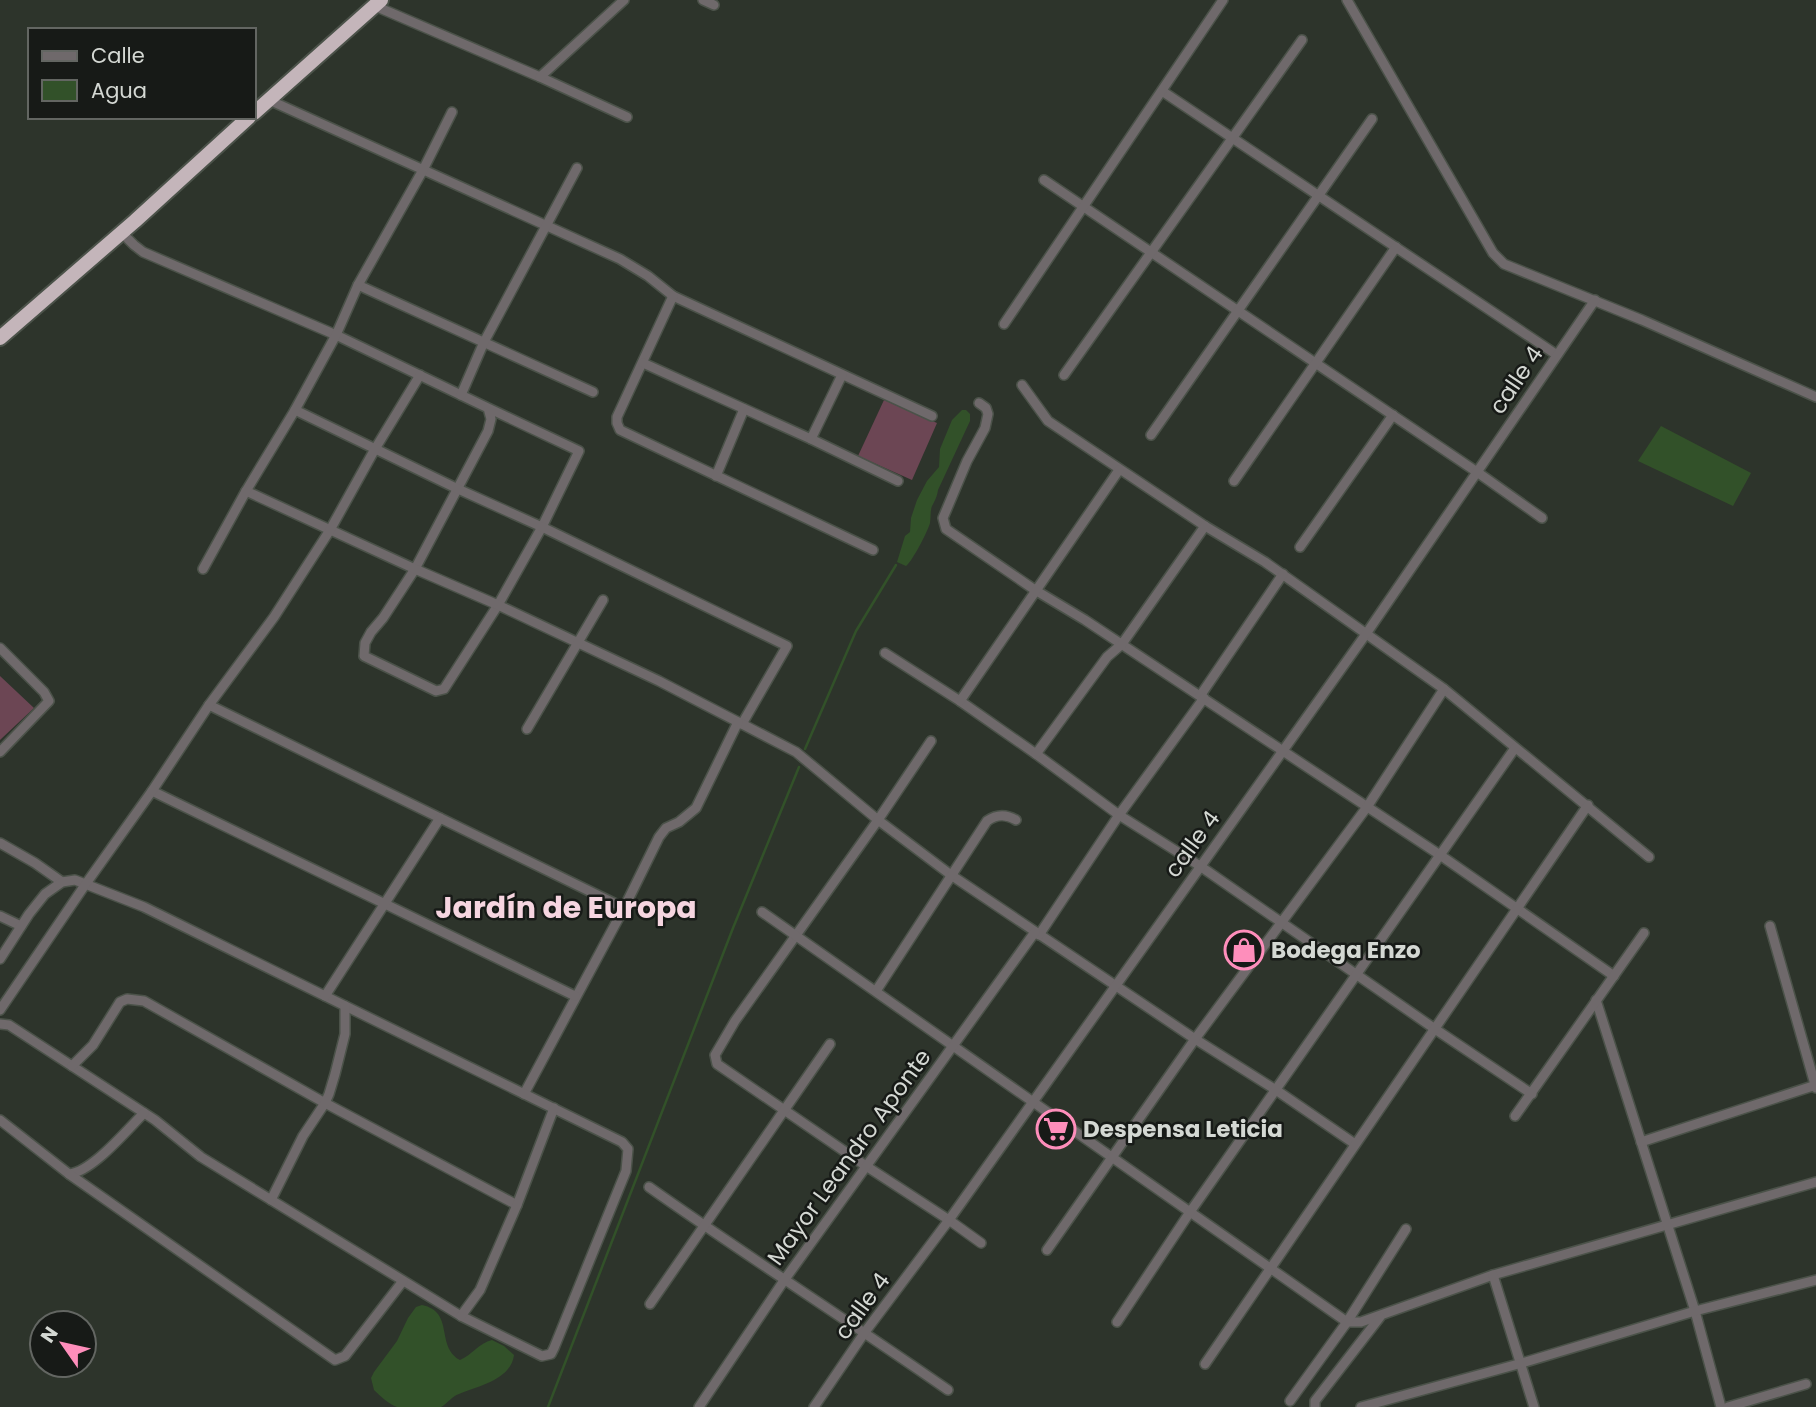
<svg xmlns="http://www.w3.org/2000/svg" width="1816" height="1407" viewBox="0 0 1816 1407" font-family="Poppins,sans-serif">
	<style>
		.green { fill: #6c4654 }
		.water { fill: #325129 }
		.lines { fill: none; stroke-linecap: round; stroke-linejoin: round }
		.stream { stroke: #325129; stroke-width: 2.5 }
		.minor-casing { stroke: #4b5249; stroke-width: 12 }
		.highway-casing { stroke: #4b5249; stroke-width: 18 }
		.minor { stroke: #6f696b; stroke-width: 9 }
		.highway { stroke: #c4b5ba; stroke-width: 14 }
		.labels { text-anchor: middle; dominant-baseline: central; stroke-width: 5; stroke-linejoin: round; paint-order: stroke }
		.street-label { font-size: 23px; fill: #d4d8d3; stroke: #171a17 }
		.poi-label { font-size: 23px; font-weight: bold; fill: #d4d8d3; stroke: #171a17; text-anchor: start }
		.district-label { font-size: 30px; font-weight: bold; fill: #f6d5e0; stroke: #171a17 }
	</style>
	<rect width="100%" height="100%" fill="#2d342b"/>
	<!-- green -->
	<g class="green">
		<path d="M884,400l53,23 -25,57 -54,-24z"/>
		<path d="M0,676l34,32 -34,32z"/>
	</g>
	<!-- water -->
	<g class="water">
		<path d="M962,410h4l4,4v7l-32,69c-1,7 -3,10 -6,16 -2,5 -1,11 -2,17 -2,8 -18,39 -24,43l-9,-4 8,-26 5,-4 1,-14 6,-18 10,-19 12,-14 1,-18 12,-29z"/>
		<path d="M1661,426l90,47 -18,33 -95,-45z"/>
		<path d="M422,1305c33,7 13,41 38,55 12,-5 19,-17 32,-20l12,6 10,9c-3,25 -36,31 -55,39 -7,2 -12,10 -18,13 -5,0 -39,0 -44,0 -8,-3 -17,-11 -23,-17l-3,-12 3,-6 23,-31 11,-23 8,-11z"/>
	</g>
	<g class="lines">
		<!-- stream -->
		<g class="stream">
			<path d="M805,749l51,-118 40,-66"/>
			<path d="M548,1407l185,-479 66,-161"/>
		</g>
		<defs>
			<g id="minor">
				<path d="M703,0l11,5"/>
				<path d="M1347,0l146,253 11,11 138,56 174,77"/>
				<path d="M375,6l165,71 87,40"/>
				<path d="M540,77l84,-77"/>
				<path d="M1162,91l395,264"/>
				<path d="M269,100l351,159 28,17 25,20 259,120"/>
				<path d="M1044,180l433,292 65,46"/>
				<path d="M121,232l13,13 9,7 193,83 152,73 3,11 -3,12 -73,138 -32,49 -12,14 -6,11 -1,13 72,35 8,-2 54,-84 44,-78 37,-76 -91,-43"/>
				<path d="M358,285l235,107"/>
				<path d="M673,296l-56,121v6l3,7 253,120"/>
				<path d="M1004,324l219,-324"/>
				<path d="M643,363l168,76 87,42"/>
				<path d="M1064,375l238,-335"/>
				<path d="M1022,385l26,36 157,105 60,36 179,127 205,168"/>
				<path d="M461,395l23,-53 93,-174"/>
				<path d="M979,403l7,5 2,6 -3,14 -18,33 -24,57 3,11 89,61 50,30 355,235 174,121"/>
				<path d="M295,410l163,79 84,38 245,119 -45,78"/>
				<path d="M1151,435l221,-316"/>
				<path d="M811,439l31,-64"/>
				<path d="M716,476l28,-67"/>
				<path d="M1234,481l162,-234"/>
				<path d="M246,491l169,78 83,36 161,76 137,71 82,68 73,55 244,164 81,51 79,54"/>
				<path d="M1300,547l93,-132"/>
				<path d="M203,569l43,-78 49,-81 41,-75 22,-50 65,-115 29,-58"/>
				<path d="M0,648l44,44 5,9 -49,51"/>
				<path d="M885,653l75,48 76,53 83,61 81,51 235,163 97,65"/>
				<path d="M1200,696l83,-122"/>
				<path d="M960,701l159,-231"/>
				<path d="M209,705l415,203 -100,186"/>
				<path d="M527,729l76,-129"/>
				<path d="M931,741l-53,79 -143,201 -20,34 2,9 149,102 83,54 32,23"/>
				<path d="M1036,754l71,-97 15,-13 83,-118"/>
				<path d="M152,791l423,205"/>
				<path d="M0,843l35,20 27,19"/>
				<path d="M624,908l35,-71 7,-9 13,-6 17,-14 42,-86"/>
				<path d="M762,912l585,410h14l132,-47 323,-93"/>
				<path d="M0,916l21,10"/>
				<path d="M1770,926l46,162"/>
				<path d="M1039,935l80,-120 85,-117"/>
				<path d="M0,959l29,-45 16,-20 17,-12 13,-2 69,27 478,235 6,7 -2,22 -72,177 -3,6 -9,2 -81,-40 -260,-159 -46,-37 -146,-95 -9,-1"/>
				<path d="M876,991l111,-170c10,-7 19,-7 29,-1"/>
				<path d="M325,996l115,-178"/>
				<path d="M1596,1000l99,311 26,96"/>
				<path d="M0,1010l85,-125 67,-94 57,-86 65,-88 56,-87 45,-81 45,-74"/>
				<path d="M72,1066l21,-21 27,-43 7,-3 17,2 181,102 192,102"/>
				<path d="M1515,1116l129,-183"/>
				<path d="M0,1120l69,54c23,-2 57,-43 75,-61"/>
				<path d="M1641,1142l175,-57"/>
				<path d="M69,1174l266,186 10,-4 58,-75"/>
				<path d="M649,1187c99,70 200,134 299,203"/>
				<path d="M271,1200l32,-64 22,-33 4,-9 6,-20 10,-40v-28"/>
				<path d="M1047,1250l148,-211 172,-232 77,-118"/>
				<path d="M1493,1275l41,132"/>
				<path d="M650,1304l180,-260"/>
				<path d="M461,1316l19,-26 37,-85 37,-97"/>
				<path d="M1117,1322l73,-110 325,-464"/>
				<path d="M1205,1364l383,-559"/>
				<path d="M1290,1401l57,-79 59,-93"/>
				<path d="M699,1407l86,-128 250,-347"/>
				<path d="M814,1407l51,-75 84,-112 417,-586 229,-334"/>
				<path d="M1315,1407v-6l65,-84"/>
				<path d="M1361,1407l161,-44 173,-52 121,-31"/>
				<path d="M1728,1407l78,-23"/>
			</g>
			<g id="highway">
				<path d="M254,113l127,-113"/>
				<path d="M0,338l135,-117 114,-104"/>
			</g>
		</defs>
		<!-- minor casing -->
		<use href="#minor" class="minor-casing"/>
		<!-- highway casing -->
		<use href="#highway" class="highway-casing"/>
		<!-- minor -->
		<use href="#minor" class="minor"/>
		<!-- highway -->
		<use href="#highway" class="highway"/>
	</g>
	<!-- icons -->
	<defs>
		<symbol id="shop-ring" viewBox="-11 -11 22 22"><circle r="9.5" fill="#171a17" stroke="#fe8ebb" stroke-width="1.5"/><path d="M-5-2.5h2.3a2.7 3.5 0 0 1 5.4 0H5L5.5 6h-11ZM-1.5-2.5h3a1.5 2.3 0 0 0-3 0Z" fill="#fe8ebb"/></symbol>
		<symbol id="supermarket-ring" viewBox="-11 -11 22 22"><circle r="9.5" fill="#171a17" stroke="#fe8ebb" stroke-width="1.5"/><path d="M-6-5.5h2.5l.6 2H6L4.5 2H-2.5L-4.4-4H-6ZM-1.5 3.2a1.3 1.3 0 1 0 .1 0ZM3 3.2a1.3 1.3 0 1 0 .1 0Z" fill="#fe8ebb"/></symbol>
	</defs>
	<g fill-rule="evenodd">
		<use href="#shop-ring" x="1222" y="928" width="44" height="44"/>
		<use href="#supermarket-ring" x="1034" y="1107" width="44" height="44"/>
	</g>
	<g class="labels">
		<!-- street labels -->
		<g class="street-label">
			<text transform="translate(1516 380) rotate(-56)">calle 4</text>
			<text transform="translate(1192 844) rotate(-54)">calle 4</text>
			<text transform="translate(849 1157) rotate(-54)">Mayor Leandro Aponte</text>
			<text transform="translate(862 1306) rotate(-54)">calle 4</text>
		</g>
		<!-- poi labels -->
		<g class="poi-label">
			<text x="1271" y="950">Bodega Enzo</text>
			<text x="1083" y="1129">Despensa Leticia</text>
		</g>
		<!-- district labels -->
		<g class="district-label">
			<text x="566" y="907">Jardín de Europa</text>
		</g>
	</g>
	<!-- legend -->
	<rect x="28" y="28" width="228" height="91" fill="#171a17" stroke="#636662" stroke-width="2"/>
	<rect x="42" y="51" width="35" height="10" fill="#6f696b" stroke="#636662" stroke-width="2"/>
	<text x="91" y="63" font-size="21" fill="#d4d8d3">Calle</text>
	<rect x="42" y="80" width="35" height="21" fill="#325129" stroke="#636662" stroke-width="2"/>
	<text x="91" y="98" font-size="21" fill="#d4d8d3">Agua</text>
	<!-- north arrow -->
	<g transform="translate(63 1344) rotate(304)"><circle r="33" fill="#171a17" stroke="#636662" stroke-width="2"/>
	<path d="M0-5L12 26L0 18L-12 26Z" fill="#fe8ebb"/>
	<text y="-10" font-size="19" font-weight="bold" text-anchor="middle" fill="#d4d8d3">N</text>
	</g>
</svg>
